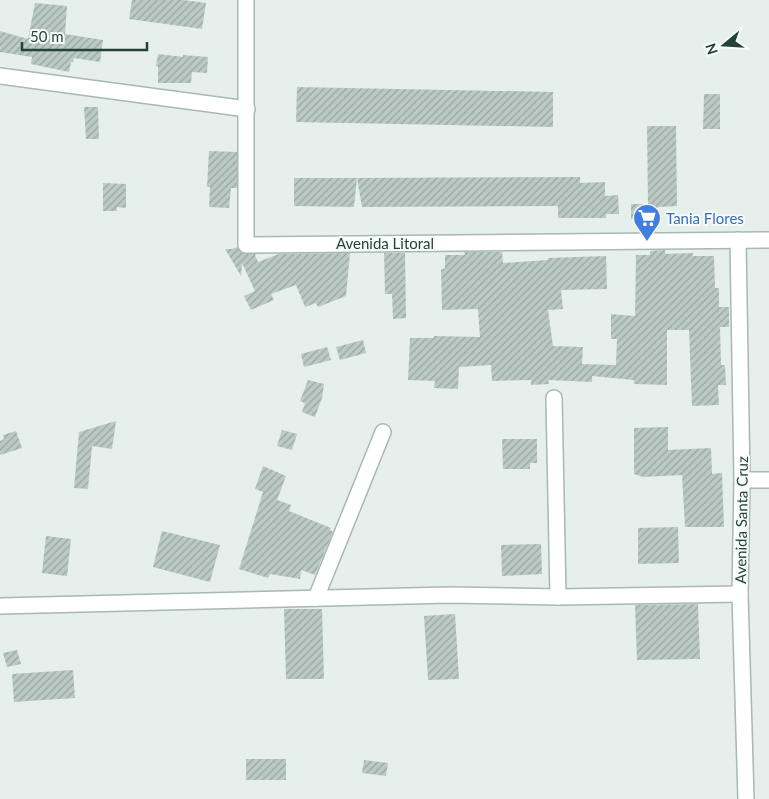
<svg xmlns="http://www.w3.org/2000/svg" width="769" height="799" viewBox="0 0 769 799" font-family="Lato,sans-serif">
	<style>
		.building { fill: url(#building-hatch) }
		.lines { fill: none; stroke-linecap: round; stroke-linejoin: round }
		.minor-casing { stroke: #a8b8b2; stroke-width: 18 }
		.minor { stroke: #fff; stroke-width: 15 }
		.labels { text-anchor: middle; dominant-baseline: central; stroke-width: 4; stroke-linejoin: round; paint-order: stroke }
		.shop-label { font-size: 15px; fill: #366cbe; stroke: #f7fbf9; text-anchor: start }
		.street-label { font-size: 15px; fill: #24423a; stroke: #f7fbf9 }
	</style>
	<defs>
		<pattern id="building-hatch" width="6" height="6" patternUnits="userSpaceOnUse" patternTransform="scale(1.25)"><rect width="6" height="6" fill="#bbcac4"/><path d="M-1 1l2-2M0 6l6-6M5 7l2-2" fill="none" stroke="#98a6a0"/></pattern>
	</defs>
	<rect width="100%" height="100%" fill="#e6efeb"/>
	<!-- building -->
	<g class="building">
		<path d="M132,0h51l23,3 -4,26 -73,-10z"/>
		<path d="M35,3l32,3 -2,28 38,6 -3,22 -26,-4 -1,4h-2l-2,10 -38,-8 1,-7 -32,-5v-21l28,8z"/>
		<path d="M158,54l25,3v-2l25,2 -1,16 -15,-1 -1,11h-33v-16l-2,-1z"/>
		<path d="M297,87l256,5v35l-257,-5z"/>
		<path d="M704,94h16v35h-17z"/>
		<path d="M84,107h14l1,32h-13z"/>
		<path d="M647,126h29l1,80 -19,1v12h-27v-15h17z"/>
		<path d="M209,151l28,1v36h-6l-2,20 -20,-1 1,-20h-3z"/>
		<path d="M580,177v6l25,-1v14l13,-1 1,19h-13v4h-48v-12l-196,1 -5,-29z"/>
		<path d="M294,178h63l-3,29 -60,-1z"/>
		<path d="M103,183l23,1v24l-9,-1v4h-14z"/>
		<path d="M237,247l5,6 14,1 -1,1 3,7 21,-8 71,-1 -4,43 -28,11 -2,-4 -11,4 -9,-22 -25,9 3,6 -23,10 -7,-14 11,-5 -13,-28 -1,13 -16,-27h7z"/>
		<path d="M665,250v4l28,-1v3h21l1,32h4v19h10v20h-9l1,38h4l1,20h-8l1,20 -27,1 -3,-76h-22v55l-33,-1v-4l-42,-4v6l-44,-2 1,4 -18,1v-5l-39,1 -1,-16 -32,2 -1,22 -24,-1 1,-7 -27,-1 2,-42h24v-2l46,1 -2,-28 -36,1 -1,-40 4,-2v-13h20l-1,-3h38l1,11 45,-3v-2l58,-2 1,33 -46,1 2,19 -15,1 5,36 30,1 -1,17 34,1 1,-26h-6v-25l24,2 1,-61h14v-4z"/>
		<path d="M384,253h21l1,65 -13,1 -1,-25h-7z"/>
		<path d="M363,340l3,13 -26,7 -4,-13z"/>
		<path d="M327,347l4,13 -27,7 -3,-13z"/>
		<path d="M308,380l16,4 -2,14 -7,19 -13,-5 3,-9 -5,-2z"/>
		<path d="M116,421l-4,28 -20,-3 -4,43 -14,-1 5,-56z"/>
		<path d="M668,427v23l43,-2 1,26 10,-1 2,54h-39l-3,-52 -39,2 -9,-3v-46z"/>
		<path d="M282,430l15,4 -5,16 -15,-4z"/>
		<path d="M16,431l6,17 -22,7v-14l4,-2 -1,-4z"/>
		<path d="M502,439h35v24h-7v6h-27z"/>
		<path d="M263,466l23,10 -9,24 14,5 -2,6 42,17 -1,2 3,2 -18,43 -14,-5 -1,9 -30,-5 -2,4 -29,-9 24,-77 -8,-3z"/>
		<path d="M678,527l1,36 -41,1v-36z"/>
		<path d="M162,531l58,14 -10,37 -57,-15z"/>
		<path d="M46,536l25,3 -4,37 -25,-3z"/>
		<path d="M541,544l1,30 -40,2 -1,-31z"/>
		<path d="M698,604l2,55 -63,1 -2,-55z"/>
		<path d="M284,609h38l2,70h-38z"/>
		<path d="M455,614l4,65 -31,1 -4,-64z"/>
		<path d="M17,650l4,14 -14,3 -4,-14z"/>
		<path d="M73,670l2,28 -61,4 -2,-28z"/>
		<rect x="246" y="759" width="40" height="21"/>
		<path d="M364,760l24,3 -2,13 -24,-3z"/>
	</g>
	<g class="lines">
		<defs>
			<g id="minor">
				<path d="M246,0v245l523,-5"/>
				<path d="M0,76l247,33"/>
				<path d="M738,240l4,240 -2,114 6,205"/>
				<path d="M554,398l4,199"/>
				<path d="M742,480h27"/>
				<path d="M316,598l67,-166"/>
				<path d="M0,606l449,-11 109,2 182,-3"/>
			</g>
		</defs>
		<!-- minor casing -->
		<use href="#minor" class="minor-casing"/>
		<!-- minor -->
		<use href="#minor" class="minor"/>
	</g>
	<!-- icons -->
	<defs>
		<symbol id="supermarket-pin" viewBox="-11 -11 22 30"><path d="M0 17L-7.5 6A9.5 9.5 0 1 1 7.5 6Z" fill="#3f7fe0" stroke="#f7fbf9"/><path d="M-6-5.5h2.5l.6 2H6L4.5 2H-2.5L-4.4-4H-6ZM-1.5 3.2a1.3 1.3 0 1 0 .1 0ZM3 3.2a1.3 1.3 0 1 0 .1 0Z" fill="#fff"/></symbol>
	</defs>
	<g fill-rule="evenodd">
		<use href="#supermarket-pin" x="631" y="202" width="32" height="43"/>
	</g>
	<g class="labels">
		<!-- shop labels -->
		<g class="shop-label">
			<text x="666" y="218">Tania Flores</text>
		</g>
		<!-- street labels -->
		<g class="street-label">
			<text x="385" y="243">Avenida Litoral</text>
			<text transform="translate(741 520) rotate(-89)">Avenida Santa Cruz</text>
		</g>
	</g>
	<!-- north arrow -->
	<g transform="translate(724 45) rotate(252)" stroke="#f7fbf9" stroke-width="4" paint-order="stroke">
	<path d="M0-4L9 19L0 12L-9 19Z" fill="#24423a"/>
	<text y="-8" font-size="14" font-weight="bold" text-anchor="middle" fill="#24423a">N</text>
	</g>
	<!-- scale -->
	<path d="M22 42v8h125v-8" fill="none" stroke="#24423a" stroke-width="2.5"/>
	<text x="30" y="42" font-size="15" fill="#24423a" stroke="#f7fbf9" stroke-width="4" paint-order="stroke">50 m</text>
</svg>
